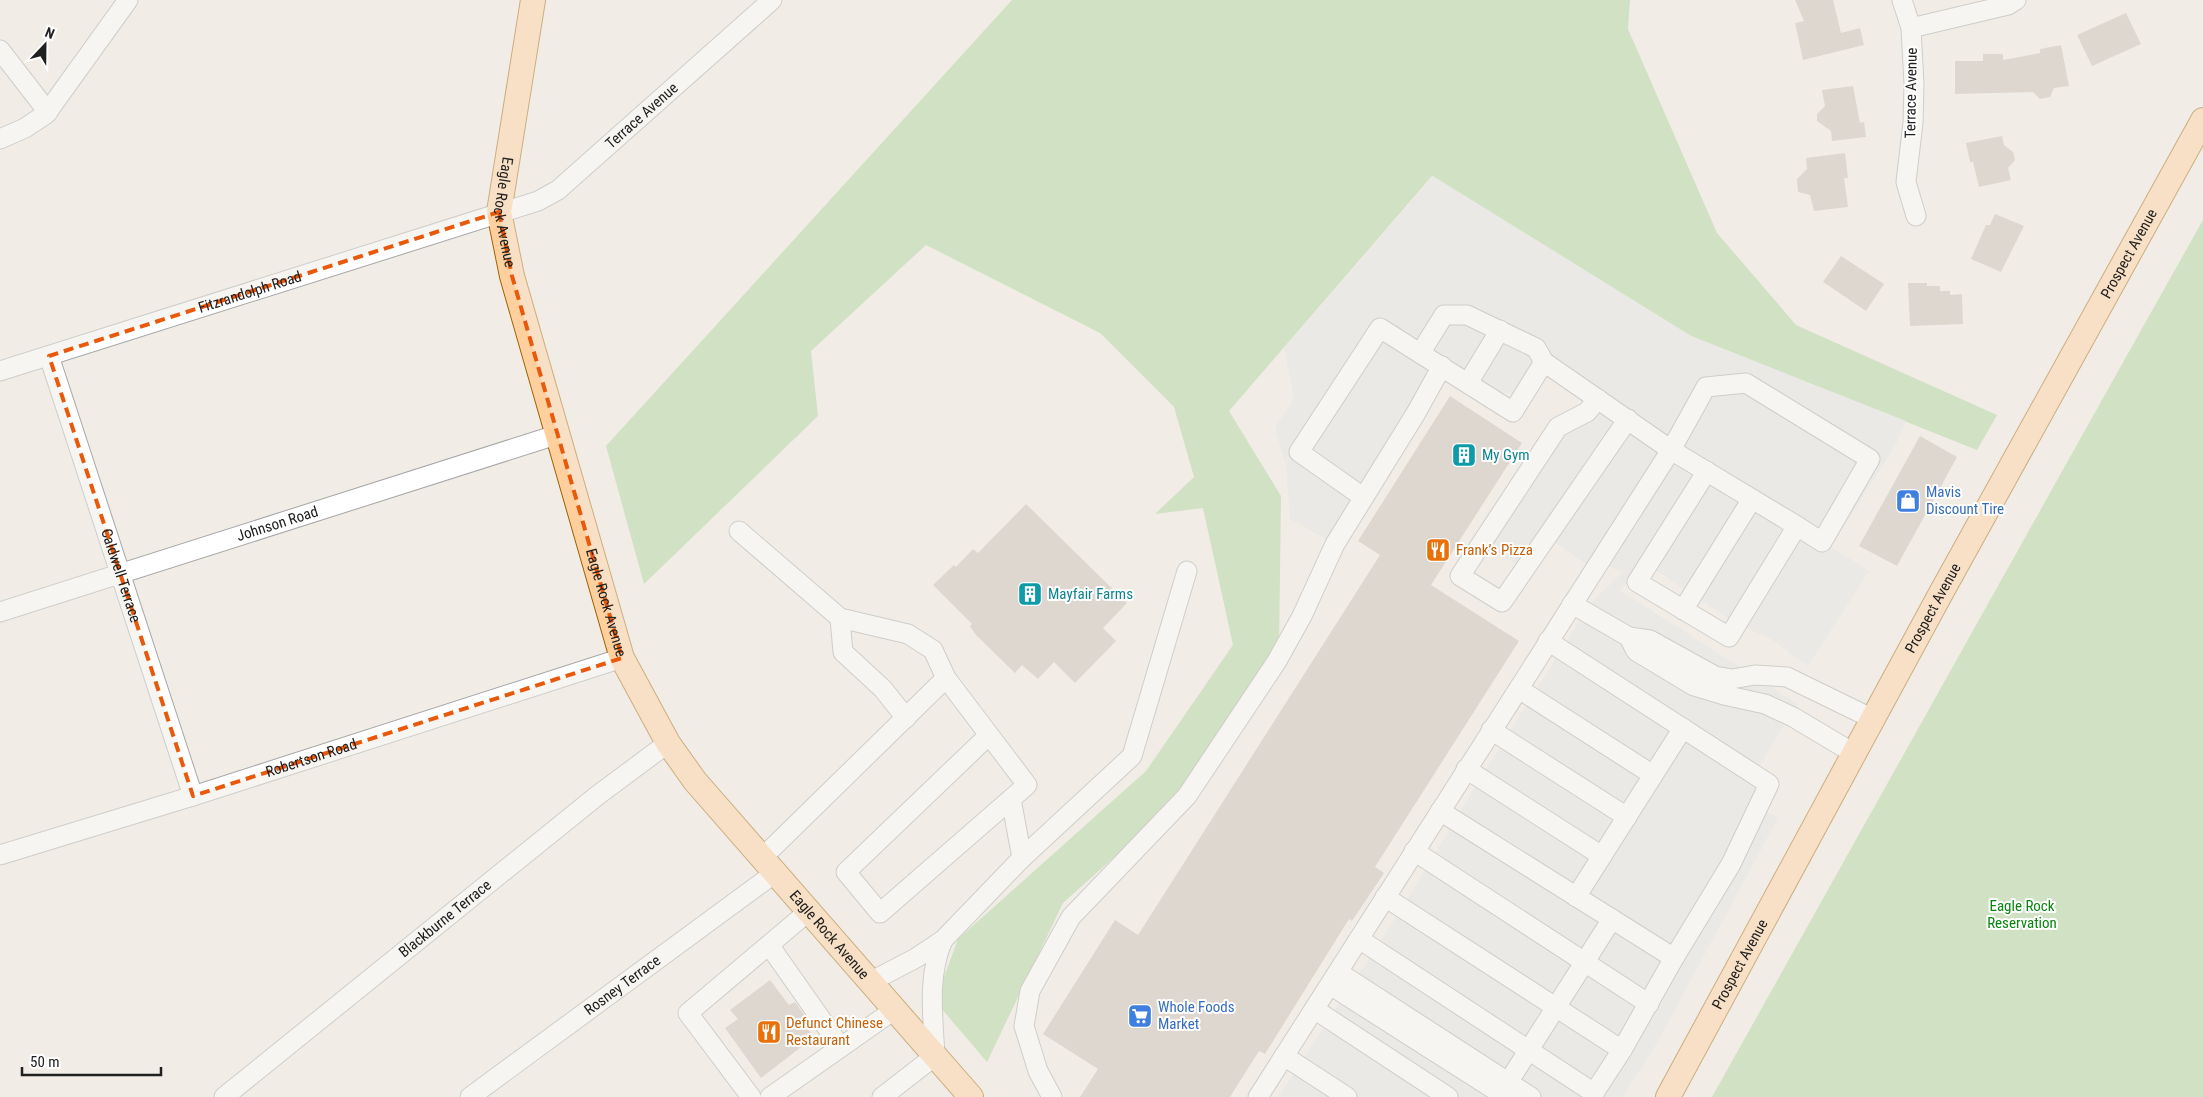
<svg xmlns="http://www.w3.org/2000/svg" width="2203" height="1097" viewBox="0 0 2203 1097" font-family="'Roboto Condensed',sans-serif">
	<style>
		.forest { fill: #acd299 }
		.parking { fill: #e4e4e4 }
		.building { fill: #c6bcb5 }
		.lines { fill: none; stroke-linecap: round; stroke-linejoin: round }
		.minor-casing { stroke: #a7a7a7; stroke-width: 21 }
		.major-casing { stroke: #9c6200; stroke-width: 26 }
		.minor { stroke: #fff; stroke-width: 19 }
		.major { stroke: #ffd09d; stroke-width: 24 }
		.marked { fill: none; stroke: #e8590c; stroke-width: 4; stroke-dasharray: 10 6; stroke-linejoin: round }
		.labels { text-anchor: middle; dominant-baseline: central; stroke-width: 4; stroke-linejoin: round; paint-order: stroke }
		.street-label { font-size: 15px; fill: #202020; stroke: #fff }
		.culture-label { font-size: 15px; fill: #0d838f; stroke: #fff; text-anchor: start }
		.shop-label { font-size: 15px; fill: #366cbe; stroke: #fff; text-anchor: start }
		.food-label { font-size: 15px; fill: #c56008; stroke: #fff; text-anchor: start }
		.park-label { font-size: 15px; fill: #07850c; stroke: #fff }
	</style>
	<rect width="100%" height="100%" fill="#f1ede6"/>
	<!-- forest -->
	<g class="forest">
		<path d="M1012,0h618l-2,29 89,204 79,92 201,90 -20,35 -286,-114 -259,-160 -203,235 52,85 -2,155 -88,137 -128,115 -76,159 -52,-61 23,-62 188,-168 87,-126 -30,-137 -48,6 39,-37 -20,-70 -74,-74 -174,-88 -115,106 7,65 -174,168 -38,-138z"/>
		<path d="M2203,220v877h-491l428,-765z"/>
	</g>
	<!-- parking -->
	<path class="parking" d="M1433,176l258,160 215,85 -10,23 -65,103 38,24 -61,95 -34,-25 -47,-23 -83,-56 -11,16 -13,12 177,114 -42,69 8,4 -15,25 30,16 -126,234 -30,45h-344l124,-189 80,-133 109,-172 31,-30 -15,-8 -10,7 -50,-35 -23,33 -41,-28 75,-115 40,-27 -53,-38 -21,35 -58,-14 -18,-12 -113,173 -45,-25 -4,-53 -11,-39 19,-28 -10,-51z"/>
	<!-- building -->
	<g class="building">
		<path d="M1795,0h38l8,33 19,-5 4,17 -61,15 -8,-37 9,-2z"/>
		<path d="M2126,13l15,31 -49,22 -15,-31z"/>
		<path d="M2061,45l8,41 -15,2 -4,9 -10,2 -7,-7 -78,2v-33h28v-7h20v6l37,-7v-4z"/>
		<path d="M1853,86l7,37 4,-1 2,15 -34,4 -1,-10 -14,-10v-7l8,-8 -3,-16z"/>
		<path d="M2002,136l2,9 9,7 2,8 -7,8 3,12 -32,7 -6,-25h-3l-4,-19z"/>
		<path d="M1845,153l3,25h-4l4,29 -34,4 -4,-16 -12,-3 -1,-13 10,-10 -1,-11z"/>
		<path d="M1995,214l29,12 -23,46 -30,-13 15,-34h4z"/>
		<path d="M1841,256l43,28 -18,27 -43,-29z"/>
		<path d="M1908,283h19v3h13v5h10v4l12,-1 1,30 -53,2z"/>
		<path d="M1450,396l72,47 -91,142 88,56 -144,226 9,6 -32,48 -3,-2 -84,135 -6,-3 -29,46h-150l18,-28 -55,-35 72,-114 23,15 242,-380 -22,-14z"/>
		<path d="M1920,436l37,21 -60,109 -38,-20z"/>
		<path d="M1026,504l101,99 -24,25 13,13 -41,42 -21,-21 -16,17 -16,-14 -7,8 -39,-38 -6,-9 2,-2 -39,-39 21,-20 2,2 17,-18 5,4z"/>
		<path d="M770,980l19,25 6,-3 12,17 -4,4 11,14 -53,41 -36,-50 13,-9 -8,-9z"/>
	</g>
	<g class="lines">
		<defs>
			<g id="minor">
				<path d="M1902,0l9,28 3,56 -1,39 -7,59 10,34"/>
				<path d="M1911,28l97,-23 8,-5"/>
				<path d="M0,50l48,62"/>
				<path d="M0,139l25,-11 21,-14 82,-114"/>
				<path id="s1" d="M49,356l144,440"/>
				<path d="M1544,362l127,88 126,76 -68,111 -92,-55 70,-111"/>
				<path id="s2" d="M0,371l538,-170 20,-11 214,-190"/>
				<path d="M1468,383l32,-53"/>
				<path d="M1598,399l-11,13 -29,15 -98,149 42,26 126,-183"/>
				<path d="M1363,497l-64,-45 81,-124 133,84 31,-50 -8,-14 -69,-33h-23l-23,37"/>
				<path d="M739,531l101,87 68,16 25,16 13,28"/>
				<path d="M1572,604l57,33 21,3 65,36 17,3 23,-4 32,2 86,42"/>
				<path d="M1683,610l69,-111"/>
				<path id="s3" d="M0,612l556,-177"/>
				<path d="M840,618l3,34 40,37 23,29"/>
				<path d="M1629,637l7,14 58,35 30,9 41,9 28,13 62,37"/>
				<path d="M1519,689l134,86"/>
				<path d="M1491,730l136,87"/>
				<path d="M1466,769l136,87"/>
				<path d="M1440,811l234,147"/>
				<path d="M1414,851l235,153"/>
				<path id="s4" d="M0,855l193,-59 429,-138"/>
				<path d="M762,858l184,-180 81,107 -147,128 -34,-41 143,-137"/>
				<path d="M1022,858l110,-102 55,-185"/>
				<path d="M1385,897l237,153"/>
				<path d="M1576,897l107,-169"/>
				<path d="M1359,939l235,154 28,-43 52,-92 57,-94 38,-80 -221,-143"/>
				<path d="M769,945l71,101"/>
				<path d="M1338,972l193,125"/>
				<path d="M870,982l46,-24 27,-18 79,-82 -11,-59"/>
				<path d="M1330,985l176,112"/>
				<path d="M1314,1009l134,88"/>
				<path d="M1284,1056l63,41"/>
				<path d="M1509,1081l103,-162"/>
				<path id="s5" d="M224,1097l374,-302 70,-52"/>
				<path id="s6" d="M470,1097l305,-224"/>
				<path d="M751,1097l-63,-84 121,-102"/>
				<path d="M770,1097l124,-87"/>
				<path d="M882,1097l53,-41c-2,-39 -8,-80 8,-116"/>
				<path d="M1052,1097l-14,-26 -14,-45 6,-35 41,-74 116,-121 90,-135 25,-45 33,-72 81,-131 26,-47"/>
				<path d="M1258,1097l413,-647 35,-63 40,-4 124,76 -48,83 -25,-16"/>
			</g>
			<g id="major">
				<path id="s7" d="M533,0l-34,212 13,64 110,382 46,85 27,38 276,316"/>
				<path id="s8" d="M1668,1097l273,-504 262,-473"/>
			</g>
		</defs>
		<!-- minor casing -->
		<use href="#minor" class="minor-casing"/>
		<!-- major casing -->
		<use href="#major" class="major-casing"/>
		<!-- minor -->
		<use href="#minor" class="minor"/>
		<!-- major -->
		<use href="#major" class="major"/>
	</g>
	<!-- marked area -->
	<path d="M0 0H2203V1097H0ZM499,212l13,64 110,382 -429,138 -144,-440z" fill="#f1ede6" fill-opacity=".55" fill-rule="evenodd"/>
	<path class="marked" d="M499,212l13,64 110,382 -429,138 -144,-440z"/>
	<!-- icons -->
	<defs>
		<symbol id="building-square" viewBox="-11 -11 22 22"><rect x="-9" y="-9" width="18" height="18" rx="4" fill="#0f9aa8" stroke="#fff"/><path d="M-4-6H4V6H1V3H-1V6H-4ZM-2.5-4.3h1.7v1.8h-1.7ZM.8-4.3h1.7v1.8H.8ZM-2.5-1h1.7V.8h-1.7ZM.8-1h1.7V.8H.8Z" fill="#fff"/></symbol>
		<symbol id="shop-square" viewBox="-11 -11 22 22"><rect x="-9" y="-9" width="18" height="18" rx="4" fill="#3f7fe0" stroke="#fff"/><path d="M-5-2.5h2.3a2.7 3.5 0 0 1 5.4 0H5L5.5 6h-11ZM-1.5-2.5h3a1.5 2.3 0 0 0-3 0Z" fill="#fff"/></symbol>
		<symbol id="restaurant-square" viewBox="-11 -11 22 22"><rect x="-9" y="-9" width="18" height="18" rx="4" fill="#e8710a" stroke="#fff"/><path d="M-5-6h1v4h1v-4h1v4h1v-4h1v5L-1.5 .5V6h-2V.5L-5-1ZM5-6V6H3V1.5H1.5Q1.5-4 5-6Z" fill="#fff"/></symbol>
		<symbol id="supermarket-square" viewBox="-11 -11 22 22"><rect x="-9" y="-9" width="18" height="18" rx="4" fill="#3f7fe0" stroke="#fff"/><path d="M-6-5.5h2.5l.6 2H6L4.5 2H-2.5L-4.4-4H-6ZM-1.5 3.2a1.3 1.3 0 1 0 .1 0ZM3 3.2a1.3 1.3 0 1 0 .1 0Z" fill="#fff"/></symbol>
	</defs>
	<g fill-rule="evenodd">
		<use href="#building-square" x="1450" y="441" width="28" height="28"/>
		<use href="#shop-square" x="1894" y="487" width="28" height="28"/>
		<use href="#restaurant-square" x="1424" y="536" width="28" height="28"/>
		<use href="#building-square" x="1016" y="580" width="28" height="28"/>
		<use href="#supermarket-square" x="1126" y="1002" width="28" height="28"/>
		<use href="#restaurant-square" x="755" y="1018" width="28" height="28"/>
	</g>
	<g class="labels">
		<!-- street labels -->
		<g class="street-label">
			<text transform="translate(1911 93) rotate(-89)">Terrace Avenue</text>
			<text stroke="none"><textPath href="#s2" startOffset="699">Terrace Avenue</textPath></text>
			<text stroke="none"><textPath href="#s7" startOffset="215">Eagle Rock Avenue</textPath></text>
			<text stroke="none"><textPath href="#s8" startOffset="961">Prospect Avenue</textPath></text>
			<text stroke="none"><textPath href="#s2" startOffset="262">Fitzrandolph Road</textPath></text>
			<text stroke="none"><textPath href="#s3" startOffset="291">Johnson Road</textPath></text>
			<text stroke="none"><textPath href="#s1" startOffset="231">Caldwell Terrace</textPath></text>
			<text stroke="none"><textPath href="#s7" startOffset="620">Eagle Rock Avenue</textPath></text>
			<text stroke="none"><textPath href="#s8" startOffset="556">Prospect Avenue</textPath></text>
			<text stroke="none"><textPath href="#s4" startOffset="326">Robertson Road</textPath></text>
			<text stroke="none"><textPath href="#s5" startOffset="284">Blackburne Terrace</textPath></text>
			<text stroke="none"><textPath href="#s7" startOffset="1025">Eagle Rock Avenue</textPath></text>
			<text stroke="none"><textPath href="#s8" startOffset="151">Prospect Avenue</textPath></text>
			<text stroke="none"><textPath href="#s6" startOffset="189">Rosney Terrace</textPath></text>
		</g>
		<!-- culture labels -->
		<g class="culture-label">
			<text x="1482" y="455">My Gym</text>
			<text x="1048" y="594">Mayfair Farms</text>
		</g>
		<!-- shop labels -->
		<g class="shop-label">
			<text x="1926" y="492">Mavis<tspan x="1926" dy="17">Discount Tire</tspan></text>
			<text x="1158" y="1007">Whole Foods<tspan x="1158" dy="17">Market</tspan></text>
		</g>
		<!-- food labels -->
		<g class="food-label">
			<text x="1456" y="550">Frank’s Pizza</text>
			<text x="786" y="1023">Defunct Chinese<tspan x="786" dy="17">Restaurant</tspan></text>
		</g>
		<!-- park labels -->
		<g class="park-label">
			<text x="2022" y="906">Eagle Rock<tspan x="2022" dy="17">Reservation</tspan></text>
		</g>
	</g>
	<!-- north arrow -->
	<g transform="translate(45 45) rotate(22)" stroke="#ffffff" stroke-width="4" paint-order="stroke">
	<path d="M0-4L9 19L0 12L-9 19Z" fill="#202020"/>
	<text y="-8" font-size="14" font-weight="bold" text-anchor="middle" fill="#202020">N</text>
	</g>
	<!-- scale -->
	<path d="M22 1067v8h139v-8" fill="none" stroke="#202020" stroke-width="2.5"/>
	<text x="30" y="1067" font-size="15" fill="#202020" stroke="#ffffff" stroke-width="4" paint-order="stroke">50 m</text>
</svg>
